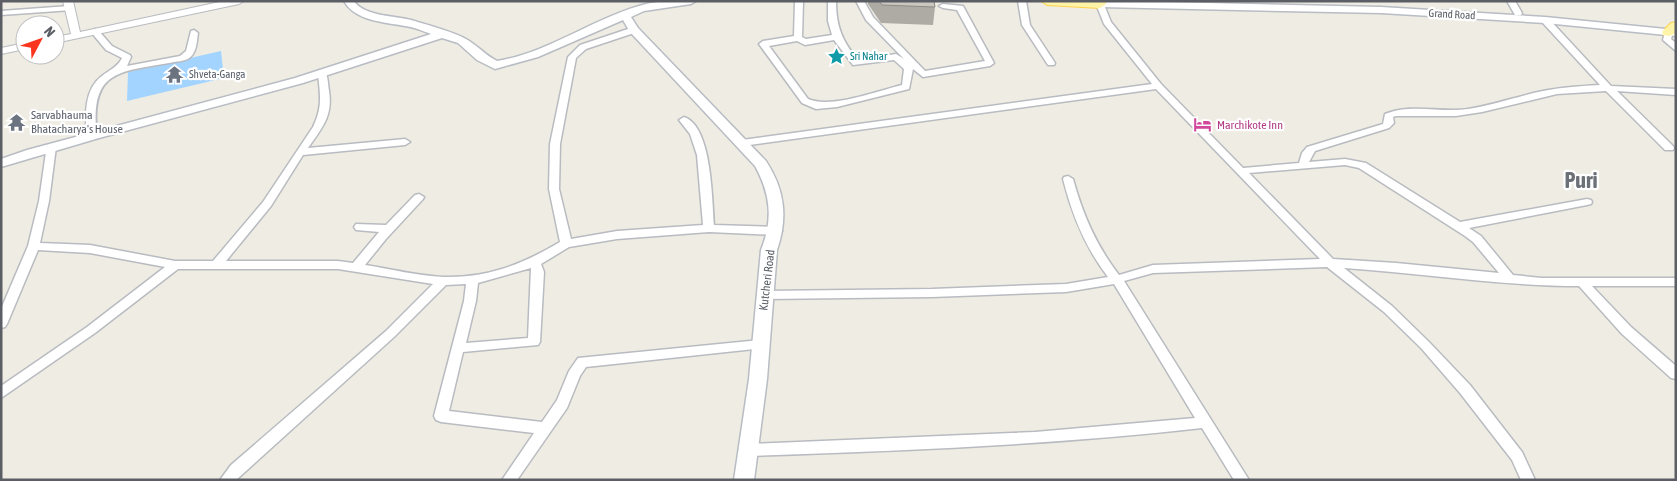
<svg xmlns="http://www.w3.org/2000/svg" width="1677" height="481" viewBox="0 0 1677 481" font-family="'Asap Condensed',sans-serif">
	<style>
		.water { fill: #a3d4ff }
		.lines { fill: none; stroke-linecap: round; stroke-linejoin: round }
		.minor-casing { stroke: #b8bbc0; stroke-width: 3 }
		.tertiary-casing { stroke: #b8bbc0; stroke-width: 2 }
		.secondary-casing { stroke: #b8bcc3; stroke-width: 3 }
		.primary-casing { stroke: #ffd24c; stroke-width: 2 }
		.minor { fill: #fff; fill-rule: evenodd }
		.tertiary { fill: #fff; fill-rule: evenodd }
		.secondary { fill: #fff; fill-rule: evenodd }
		.primary { fill: #fff3a8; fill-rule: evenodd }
		.wall { fill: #aeaba5 }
		.building { fill: #cac7c0; stroke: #8d8b86 }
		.labels { text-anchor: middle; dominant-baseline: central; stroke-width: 4.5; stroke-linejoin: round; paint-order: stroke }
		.far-street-label { font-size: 11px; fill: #5b5f65; stroke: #fff }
		.far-culture-label { font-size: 11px; fill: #0d838f; stroke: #fff; text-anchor: start }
		.far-worship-label { font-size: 11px; fill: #5b616d; stroke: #fff; text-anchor: start }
		.worship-label { font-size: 12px; fill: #5b616d; stroke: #fff; text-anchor: start }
		.hotel-label { font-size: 12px; fill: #b23c85; stroke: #fff; text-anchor: start }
		.street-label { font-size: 12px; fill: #5b5f65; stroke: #fff }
		.town-label { font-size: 22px; font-weight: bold; fill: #6c7177; stroke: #fff }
	</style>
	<rect width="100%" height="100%" fill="#efede3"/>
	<!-- water -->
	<path class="water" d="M221,51l3,27 -97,23 1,-29z"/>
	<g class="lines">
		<defs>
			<g id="minor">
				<path d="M795,1h8l-1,36 4,2 26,-4 -4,-14v-20h8c0,25 6,40 22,59l38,-6 8,5 -38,-39 -10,-19h8l9,16 52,54 60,-10 -28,-51 -14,-2 -4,-2 4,-2 20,2 31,57 -4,3 -67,11 -10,-8 -4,20 -72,18 -21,2 -14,-6 -43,-59 4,-3 31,-5zM834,40l19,25 41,-5 10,9 -2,16c-25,6 -71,24 -94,14l-39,-53 28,-5 8,4z"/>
				<path d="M1018,1h8l4,24 25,38 -1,2h-6l-26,-40z"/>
				<path d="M1507,1h8l7,12 -1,2h-6z"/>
				<path d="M1097,2h6l8,20 50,62 82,84 56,-5 3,-10 5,-6 76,-23 2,-10c26,-11 56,-1 83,-5 26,-4 50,-13 75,-18 19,-4 38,-5 57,-6l-58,-63 -1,-2 4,-2h3l63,68 65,3v6l-59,-4 56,55 1,2 -1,2h-8l-59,-59 -49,3 -75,18 -26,4h-60l-3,1 1,6 -5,5 -74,23 -6,11 36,-3 21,4 94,59 127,-23 4,1 1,2 -1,2 -4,1 -118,23 12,8 32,39 29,3h134v8h-84l39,41 45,39v13l-5,-1 -49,-44 -43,-48c-79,0 -157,-13 -235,-18l48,38 37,36 41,43 52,67 13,28h-14l-9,-20 -52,-67 -39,-45 -37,-36 -57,-45 -174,6 -29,8 125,199h-15l-32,-52c-151,17 -302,23 -454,28l-5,-2 -2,-4 2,-4 5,-2 287,-12 160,-14 -81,-134 -48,8 -134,5 -168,2 -4,-1 -2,-3 2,-3 4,-1 168,-2 134,-5 42,-7c-23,-30 -36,-62 -45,-98l1,-2 4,-1 5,3c10,36 23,66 46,96l34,-10 167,-6 -164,-170 -414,57 -5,-3 5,-3 410,-56 -48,-60 -8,-20zM1345,165l14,3 106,68 8,6 26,31 -103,-10 -63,-4 -84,-86z"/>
				<path d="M69,6l4,2 -1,2 -71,5v-4z"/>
				<path d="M634,27l3,1v4l-51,17 -10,9 -16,86 -1,45 12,50 46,-8 86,-6 -6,-70 -7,-21 -11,-14 5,-3c28,9 28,83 30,108l62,2 6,4 -6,4 -67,-3 -92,7 -48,8 -28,17 3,8 -4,70 -2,3 -75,7 -14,59 93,11 15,-22 12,-29 9,-13 182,-18 4,2 2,3 -2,3 -178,19 -6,9 -13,32 -50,72h-15l32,-47 -93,-11 -5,-2 -2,-4 30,-115 2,-17 -20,1 -52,52 -158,143h-16l11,-15 155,-134 47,-47 -95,-15h-160l-83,64 -94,65v-12l86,-59 78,-60 -75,-14 -52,-3 -31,74 -2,3 -4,1v-19l27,-63 11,-45 8,-56h8l1,2 -7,54 -9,42 50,2 85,16h38l50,-59 50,-75c10,-21 7,-32 5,-54l4,-3 3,1c3,6 3,13 4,20 4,25 -7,37 -21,57l97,-9 5,3 -5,3 -102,10 -32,51 -45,55h112l15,2 26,-31 -23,-2 -2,-3 2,-3 30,1 29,-30 4,-1 5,3 -1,2 -37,40 -21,26c26,4 53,11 79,12 44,1 79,-13 116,-35l-11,-53 1,-45 18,-87 12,-12zM531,268l-3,70 -62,5 10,-42 2,-18z"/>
				<path d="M95,29l3,1 14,16 18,9 1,2 -4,9 53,-10 6,-5 5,-20 3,-1 4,3c-1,6 -1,14 -4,19 -3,8 -12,9 -20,10 -52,10 -85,6 -77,73l-5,3 -5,-3c-2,-19 -3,-46 15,-59 7,-6 16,-9 20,-18l-16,-8 -15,-18z"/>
				<path d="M1669,29l4,3 -2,7 5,4v8l-13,-11 2,-8z"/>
			</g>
			<g id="tertiary">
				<path d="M63,1h10l7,31 144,-31h20l-5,3 -184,39v-6l16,-3z"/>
				<path d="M25,43v6l-24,5v-6z"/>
			</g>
			<g id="secondary">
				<path d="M344,1h10c9,15 42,15 57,19 14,4 43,12 55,19 11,6 19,16 31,22 50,-8 94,-41 142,-55 18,-6 38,-5 57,-5l-5,3 -47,7 -13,6 7,11 128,133c19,29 22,57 11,89l-10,129 -13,101h-20l15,-101 12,-129c12,-30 10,-55 -6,-84l-125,-134 -7,-12 -85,37 -43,12 -18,-9 -19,-17 -16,-5 -139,45 -204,55 -98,29v-8l26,-9 268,-72 136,-44c-8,-3 -17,-7 -26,-8 -21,-4 -50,-5 -61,-25z"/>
				<path d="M1122,1l259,6 164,10 131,13v6l-131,-13 -164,-10 -281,-6 -5,-3 3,-3z"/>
			</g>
			<g id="primary">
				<path d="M1041,1h65v3l-6,4 -53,-3z"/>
				<path d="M1676,22v11l-7,3 -5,-1 -2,-3 9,-9z"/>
			</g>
		</defs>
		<!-- minor casing -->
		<use href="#minor" class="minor-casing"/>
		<!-- tertiary casing -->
		<use href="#tertiary" class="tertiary-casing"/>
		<!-- secondary casing -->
		<use href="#secondary" class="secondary-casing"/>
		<!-- primary casing -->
		<use href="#primary" class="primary-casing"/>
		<!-- minor -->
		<use href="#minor" class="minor"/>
		<!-- tertiary -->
		<use href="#tertiary" class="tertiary"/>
		<!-- secondary -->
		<use href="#secondary" class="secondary"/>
		<!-- primary -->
		<use href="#primary" class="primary"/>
	</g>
	<!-- wall -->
	<path class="wall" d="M868,1h66l1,6 -2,18 -52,-2 -13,-19z"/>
	<!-- building -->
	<path class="building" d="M879,1h55l1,6 -53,-2z"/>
	<!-- icons -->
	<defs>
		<symbol id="sight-bare" viewBox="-9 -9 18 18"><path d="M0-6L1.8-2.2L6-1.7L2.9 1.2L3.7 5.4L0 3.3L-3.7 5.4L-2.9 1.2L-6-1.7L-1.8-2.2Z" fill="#0f9aa8" stroke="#fff" stroke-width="2.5" paint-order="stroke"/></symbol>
		<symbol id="temple-bare" viewBox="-9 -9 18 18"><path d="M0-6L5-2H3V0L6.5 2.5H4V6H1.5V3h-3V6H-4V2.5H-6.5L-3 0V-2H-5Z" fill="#6b7280" stroke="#fff" stroke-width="2.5" paint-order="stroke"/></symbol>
		<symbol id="hotel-bare" viewBox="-9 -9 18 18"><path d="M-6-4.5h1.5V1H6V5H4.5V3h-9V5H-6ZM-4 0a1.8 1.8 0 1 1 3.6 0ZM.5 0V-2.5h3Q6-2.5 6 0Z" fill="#d1479c" stroke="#fff" stroke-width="2.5" paint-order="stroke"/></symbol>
	</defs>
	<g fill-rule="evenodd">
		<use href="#sight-bare" x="824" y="44" width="25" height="25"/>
		<use href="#temple-bare" x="162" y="62" width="25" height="25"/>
		<use href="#temple-bare" x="4" y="110" width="25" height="25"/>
		<use href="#hotel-bare" x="1190" y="112" width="25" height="25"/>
	</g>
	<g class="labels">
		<!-- far-street labels -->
		<g class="far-street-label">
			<text transform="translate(1452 14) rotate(3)">Grand Road</text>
		</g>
		<!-- far-culture labels -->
		<g class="far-culture-label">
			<text x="850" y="56">Sri Nahar</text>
		</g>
		<!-- far-worship labels -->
		<g class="far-worship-label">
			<text x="189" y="74">Shveta-Ganga</text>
		</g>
		<!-- worship labels -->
		<g class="worship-label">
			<text x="31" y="115">Sarvabhauma<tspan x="31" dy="14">Bhatacharya's House</tspan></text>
		</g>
		<!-- hotel labels -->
		<g class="hotel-label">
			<text x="1217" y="125">Marchikote Inn</text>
		</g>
		<!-- street labels -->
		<g class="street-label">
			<text transform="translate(767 280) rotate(-83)">Kutcheri Road</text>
		</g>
		<!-- town labels -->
		<g class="town-label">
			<text x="1581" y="180">Puri</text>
		</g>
	</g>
	<!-- border -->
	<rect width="1677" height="481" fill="none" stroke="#5b5f65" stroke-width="5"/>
	<!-- north arrow -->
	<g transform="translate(40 40) rotate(49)"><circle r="24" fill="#ffffff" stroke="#bdbfc1"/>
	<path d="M0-4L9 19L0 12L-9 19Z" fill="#fa361e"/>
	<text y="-8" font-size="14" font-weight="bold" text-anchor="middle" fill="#5b5f65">N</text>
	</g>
</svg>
